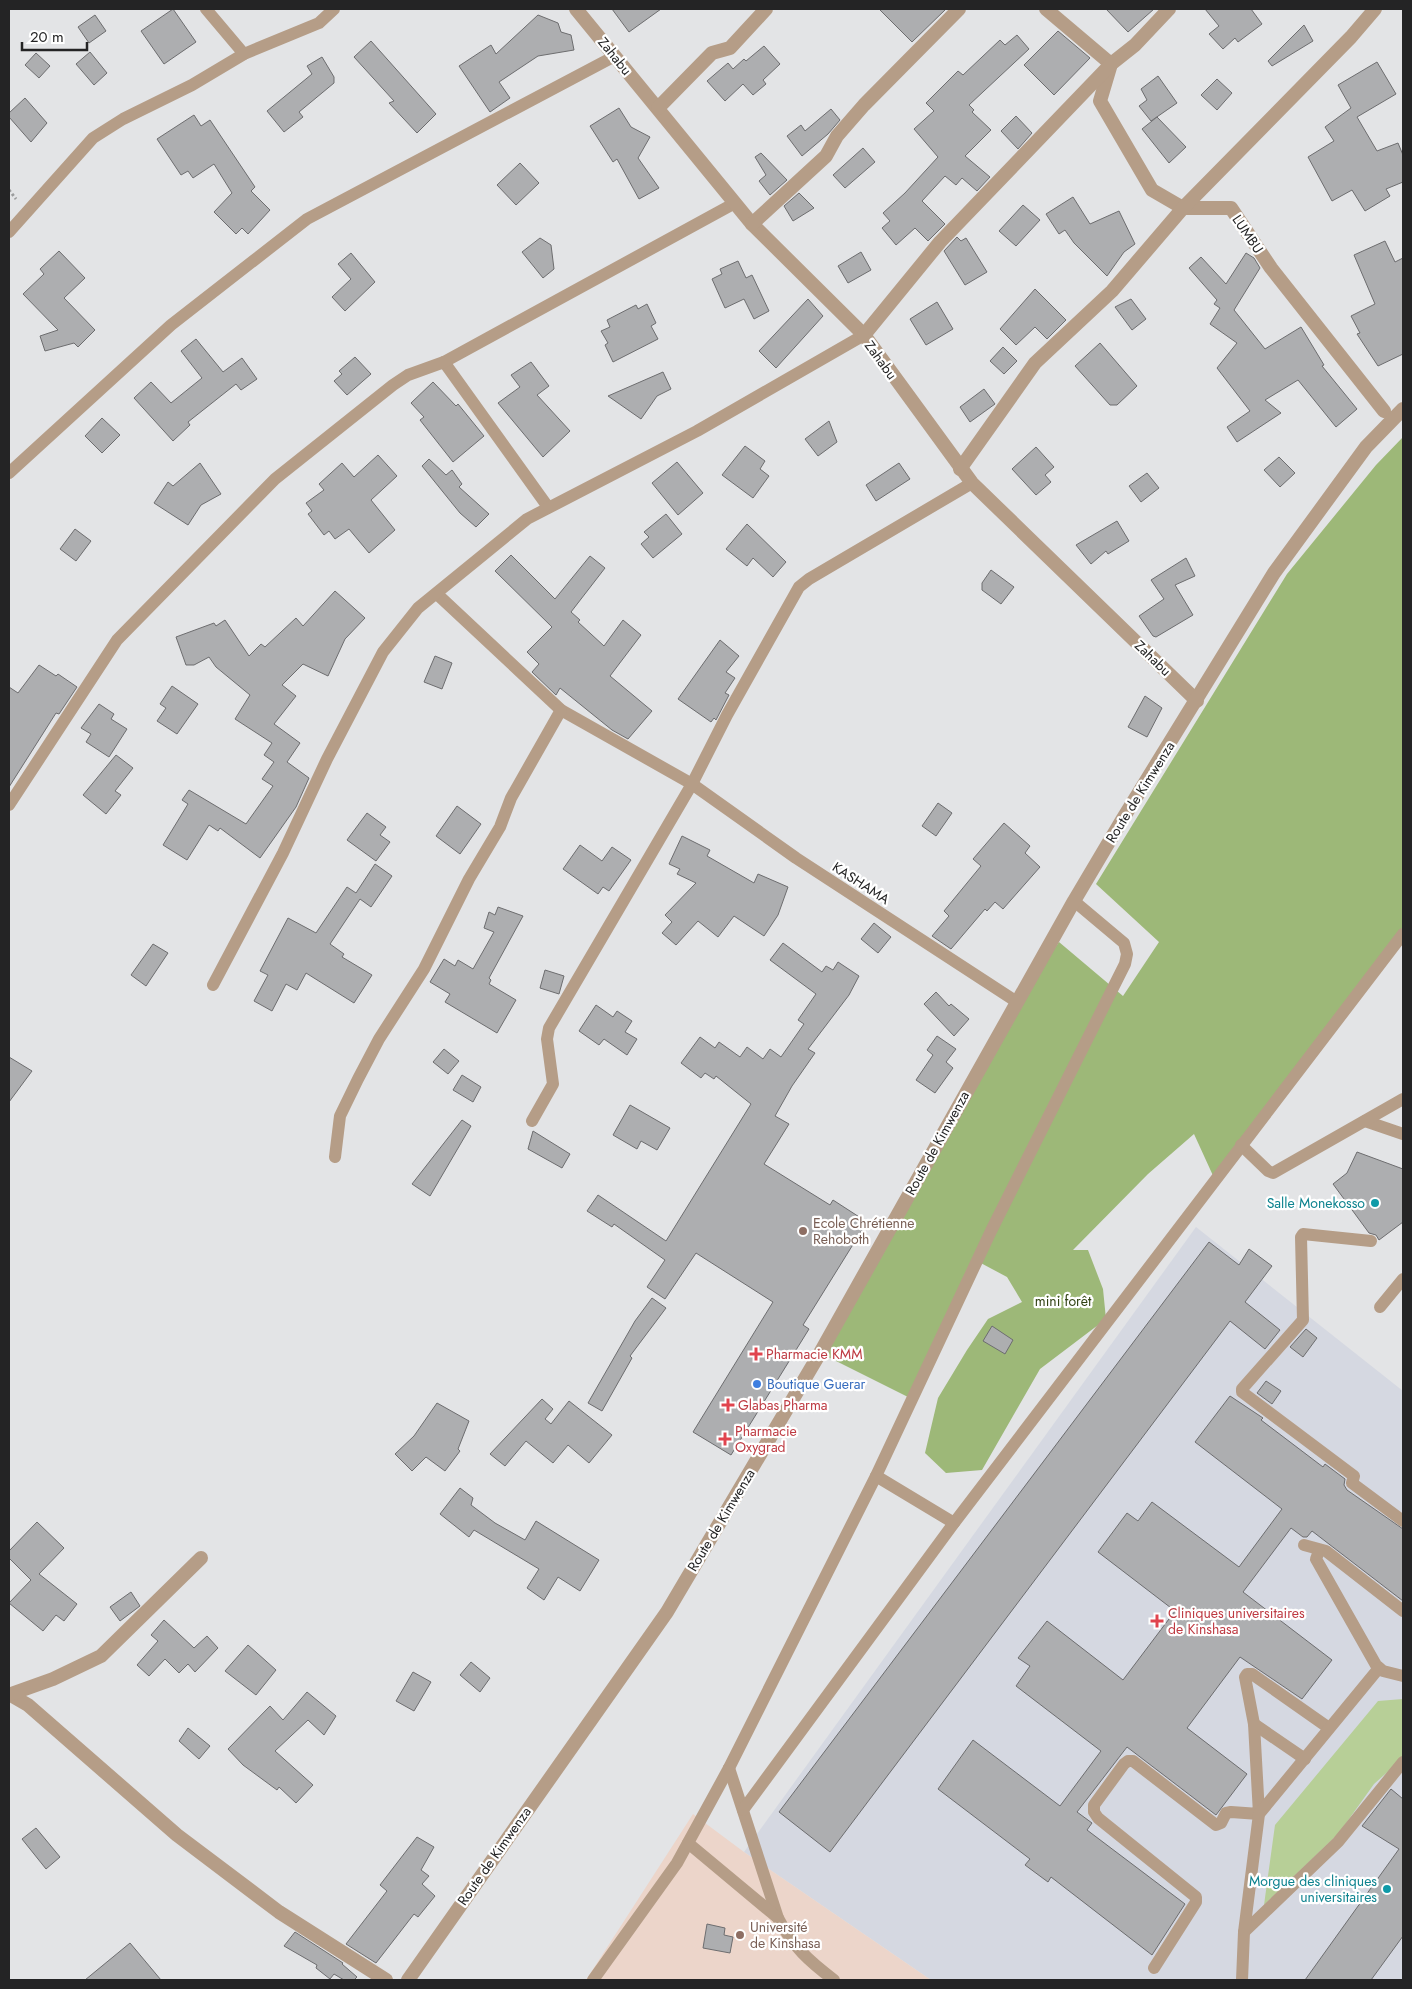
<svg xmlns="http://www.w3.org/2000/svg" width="1412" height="1989" viewBox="0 0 1412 1989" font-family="Jost,sans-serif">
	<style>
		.built { fill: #d5d8e1 }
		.education { fill: #ecd5ca }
		.green { fill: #b7cf97 }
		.forest { fill: #9db878 }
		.building { fill: #adaeb0; stroke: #6d6d6f }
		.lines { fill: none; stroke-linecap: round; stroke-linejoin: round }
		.path { stroke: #9a9b9c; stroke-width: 3; stroke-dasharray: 2.5 2.5; stroke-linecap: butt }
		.service { stroke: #b59d87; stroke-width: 12 }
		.minor { stroke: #b59d87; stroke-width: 14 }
		.tertiary { stroke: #b59d87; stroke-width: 14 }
		.culture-dot { fill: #0f9aa8; stroke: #fff; stroke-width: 2 }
		.education-dot { fill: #8d6e63; stroke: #fff; stroke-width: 2 }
		.health-dot { fill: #e0444e; stroke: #fff; stroke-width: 2 }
		.shop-dot { fill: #3f7fe0; stroke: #fff; stroke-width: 2 }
		.labels { text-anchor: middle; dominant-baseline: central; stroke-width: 4.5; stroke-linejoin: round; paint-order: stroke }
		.street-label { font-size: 14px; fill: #242425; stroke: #fff }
		.culture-label { font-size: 14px; fill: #0d838f; stroke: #fff; text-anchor: end }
		.education-label { font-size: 14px; fill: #785e54; stroke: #fff; text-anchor: start }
		.park-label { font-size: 14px; fill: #314213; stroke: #fff }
		.health-label { font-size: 14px; fill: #be3a42; stroke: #fff; text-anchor: start }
		.shop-label { font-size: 14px; fill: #366cbe; stroke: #fff; text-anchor: start }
	</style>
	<rect width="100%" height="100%" fill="#e3e4e6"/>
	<!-- built -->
	<path class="built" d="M1196,1227l207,164v589h-472l-187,-128z"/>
	<!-- education -->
	<path class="education" d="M693,1814l51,38 187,128h-345z"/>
	<!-- green -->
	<path class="green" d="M1403,1699l-1,60 -28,25 -35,49 -75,72 11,-80 103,-124z"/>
	<!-- forest -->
	<path class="forest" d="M1403,437v497l-188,246 -21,-46 -46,40 -75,76h15l15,39 3,30 -66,50 -58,101 -36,3 -21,-20 13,-55 29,-48 21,-31 34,-17 -15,-25 -30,-16 -65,138 -92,-46 197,-351 42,-60 64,54 36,-54 -63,-58 191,-310 89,-109z"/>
	<!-- building -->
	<g class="building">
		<path d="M173,9l23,33 -32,22 -23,-33z"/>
		<path d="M612,9h49l-32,23z"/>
		<path d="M879,9h67l-34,33z"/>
		<path d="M1106,9h48l-26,23z"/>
		<path d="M1205,9h46l11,15 -24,18 -3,-4 -12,11 -14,-15 10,-8z"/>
		<path d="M95,15l11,16 -17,12 -11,-16z"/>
		<path d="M538,15l20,8 3,9 10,3 3,15 -36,6 -39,26 11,16 -20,14 -31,-46 32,-21 5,9z"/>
		<path d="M1304,25l9,16 -41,25 -4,-5z"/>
		<path d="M1058,31l32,27 -36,37 -30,-30z"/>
		<path d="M1017,35l12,14 -60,56 5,5 -2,2 19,18 -26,26 25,21 -13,14 -15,-13 -6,7 -11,-9 -23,25 23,23 -17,17 -13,-13 -19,17 -14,-17 8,-7 -7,-8 22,-20 33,-36 -24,-28 20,-18 -8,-8 32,-32 5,4 37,-35 5,5z"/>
		<path d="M371,41l65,73 -19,19 -28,-30 5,-2 -40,-44z"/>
		<path d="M764,46l16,18 -17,16 3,4 -13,11 -10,-11 -18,17 -18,-20 21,-18 5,6 11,-10 2,2z"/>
		<path d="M90,52l17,21 -13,12 -18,-21z"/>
		<path d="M36,53l14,13 -11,12 -14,-13z"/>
		<path d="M322,57l12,20v6l-35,29 4,5 -19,15 -17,-21 45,-37 -5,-8z"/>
		<path d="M1377,62l19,32 -39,23 20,34 21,-8 5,12v27l-17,7 4,7 -25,15 -13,-21 -20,11 -24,-44 26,-16 -9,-14 26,-19 -13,-23z"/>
		<path d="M1158,76l19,27 -26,18 -12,-15 8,-6 -6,-11z"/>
		<path d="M1217,79l15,14 -15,17 -16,-15z"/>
		<path d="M25,98l22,25 -16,19 -22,-25v-4z"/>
		<path d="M619,108l12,19 19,10 -12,21 21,30 -20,11 -22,-40 -4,3 -23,-36z"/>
		<path d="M831,109l9,11 -12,14 -26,22 -15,-20 14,-11 4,6z"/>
		<path d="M194,115l7,11 9,-6 45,67 -4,4 19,19 -22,24 -6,-6 -6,6 -22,-22 18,-19 -18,-29 -21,14 -5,-7 -7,4 -24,-36z"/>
		<path d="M1016,116l16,17 -14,16 -17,-18z"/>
		<path d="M1157,117l29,30 -17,16 -27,-34z"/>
		<path d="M863,148l12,14 -30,26 -12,-13z"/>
		<path d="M761,153l26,27 -17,15 -11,-14 7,-6 -11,-18z"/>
		<path d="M520,163l19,20 -23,22 -19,-20z"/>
		<path d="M799,193l15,15 -21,13 -9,-15z"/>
		<path d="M1073,197l17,27 29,-13 16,33 -11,8 -17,24 -33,-33 -9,-13 -6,4 -13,-20z"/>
		<path d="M1023,205l17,15 -24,26 -17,-15z"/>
		<path d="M957,237l4,4 5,-3 21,34 -22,13 -21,-34z"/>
		<path d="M540,238l11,7 3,24 -11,9 -21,-26z"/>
		<path d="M1385,241l10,21 8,-4v96l-25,12 -21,-32 3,-1 -9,-17 24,-12 -21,-49z"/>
		<path d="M59,251l26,27 -21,20 31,32 -17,17 -4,-4 -29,8 -5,-15 18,-6 -35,-36 21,-20 -4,-5z"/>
		<path d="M861,252l10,18 -23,13 -10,-17z"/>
		<path d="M351,253l24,29 -30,29 -13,-14 19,-18 -13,-15z"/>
		<path d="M1246,253l8,5 6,10 -26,42 31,39 36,-22 23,38 -2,1 35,43 -21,18 -38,-47 -33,20 16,13 -44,29 -10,-15 23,-16 -33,-43 20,-25 -27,-19 10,-16 -6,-4 3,-4 -28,-32 12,-11 25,27z"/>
		<path d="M738,261l8,17 6,-3 17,36 -15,8 -10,-20 -19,9 -13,-29 10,-5 -2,-5z"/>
		<path d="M1035,289l31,31 -19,19 -12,-12 -19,18 -16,-16z"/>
		<path d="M808,299l15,17 -47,52 -17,-17z"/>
		<path d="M1131,299l15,20 -14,11 -17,-23z"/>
		<path d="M937,302l16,27 -27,16 -16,-26z"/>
		<path d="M647,304l9,19 -5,3 7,13 -45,23 -8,-17 3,-2 -7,-12 9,-4 -3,-7 29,-15 2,4z"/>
		<path d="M196,339l27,33 19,-14 15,21 -16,11 -5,-6 -48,38 2,3 -17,16 -39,-43 17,-16 20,21 31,-25 -21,-27z"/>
		<path d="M1100,343l37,43 -20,19h-7l-35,-39z"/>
		<path d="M1003,347l14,14 -13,13 -14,-13z"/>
		<path d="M355,357l16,17 -24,21 -13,-14 8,-7 -3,-3z"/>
		<path d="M531,362l18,24 -12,9 33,36 -27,26 -45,-54 22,-16 -9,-12z"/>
		<path d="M663,372l8,17 -14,7 -16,23 -33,-23z"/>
		<path d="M433,382l23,24 2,-2 26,32 -31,26 -33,-42 4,-3 -13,-14z"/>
		<path d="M984,389l11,15 -25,18 -10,-15z"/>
		<path d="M102,418l18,17 -18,18 -17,-17z"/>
		<path d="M829,421l8,21 -19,14 -13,-17z"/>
		<path d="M745,446l20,15 -5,8 9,7 -16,22 -31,-23z"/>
		<path d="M1036,447l18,20 -9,8 6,7 -15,13 -24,-26z"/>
		<path d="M378,455l19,21 -26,24 24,30 -26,23 -20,-24 -14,10 -6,-8 -5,4 -16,-21 4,-3 -6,-8 18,-13 -5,-6 23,-21 12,14z"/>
		<path d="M1279,457l16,16 -15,14 -16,-17z"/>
		<path d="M429,459l17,16 6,-5 10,14 -3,3 30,27 -13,13 -16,-14 -38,-47z"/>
		<path d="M677,462l26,31 -25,22 -26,-32z"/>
		<path d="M200,463l21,31 -20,11 -13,20 -34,-22 14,-21 5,4z"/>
		<path d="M899,463l11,16 -34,22 -10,-16z"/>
		<path d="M1147,473l12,15 -18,14 -12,-16z"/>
		<path d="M666,514l16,20 -29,24 -12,-14 8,-7 -5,-5z"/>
		<path d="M1117,521l12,20 -21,13 -2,-3 -15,13 -15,-19z"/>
		<path d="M747,524l39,38 -13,15 -20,-19 -6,8 -21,-17z"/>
		<path d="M75,529l16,12 -15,20 -16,-12z"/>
		<path d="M511,555l44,44 35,-43 15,12 -34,44 9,8 -2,2 26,24 19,-26 18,15 -31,41 42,35 -24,28 -16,-9 -52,-42 -4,7 -24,-23 7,-8 -12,-12 25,-25 -57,-56z"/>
		<path d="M1186,558l9,18 -20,9 18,30 -37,22 -3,-1 -14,-20 25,-17 -13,-19z"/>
		<path d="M991,570l23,17 -13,17 -19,-14v-7z"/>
		<path d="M335,591l30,27 -20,21 -17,37 -25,-12 -21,21 14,11 -22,28 26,19 -13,19 22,16 -13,29 -36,51 -40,-30 -2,3 -9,-6 -22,35 -24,-15 25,-41 -6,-4 7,-10 57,34 27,-38 -11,-7 12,-17 -10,-7 8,-12 -37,-24 15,-24 -34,-28 -7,-10 -15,8h-8l-10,-28 38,-14 2,3 9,-6 24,36 12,-12 4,3 31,-29 7,8z"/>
		<path d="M720,640l19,16 -13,16 9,6 -10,15 4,2 -13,25 -2,-2 -3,4 -33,-23z"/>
		<path d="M435,656l17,7 -10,26 -18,-7z"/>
		<path d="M39,665l17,11 2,-2 19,13 -18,27 -3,-1 -47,74v-100l9,6z"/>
		<path d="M172,686l26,18 -21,30 -20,-13 9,-13 -6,-4z"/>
		<path d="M1145,696l17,12 -15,29 -19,-10z"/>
		<path d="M99,704l15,10 -3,5 16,10 -18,28 -23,-15 5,-8 -10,-6z"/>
		<path d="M116,755l17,13 -18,23 6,4 -15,19 -23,-19z"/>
		<path d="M938,803l14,10 -16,23 -14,-10z"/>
		<path d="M457,806l24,18 -21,30 -24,-18z"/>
		<path d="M367,813l19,14 -6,8 10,7 -14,19 -29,-21z"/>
		<path d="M1004,823l26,23 -5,7 15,14 -37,42 -8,-7 -8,9 -2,-2 -34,40 -19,-13 17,-20 -5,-5 37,-45 -8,-7z"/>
		<path d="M682,836l28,14 -3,6 47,27 4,-9 30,13 -10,28 -14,21 -30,-20 -16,21 -20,-16 -22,24 -14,-12 10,-11 -7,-7 31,-32 -19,-9 3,-5 -11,-5z"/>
		<path d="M580,845l22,16 10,-14 19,13 -22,31 -6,-4 -5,7 -35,-25z"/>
		<path d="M375,864l17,12 -21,31 -11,-8 -30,45 14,10 -2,3 30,18 -18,28 -48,-30 -9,17 -11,-6 -14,27 -18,-10 14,-26 -8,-4 28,-53 28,15 31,-46 9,6z"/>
		<path d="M498,907l25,9 -34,62 2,2 -2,4 27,16 -19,33 -52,-31 5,-8 -20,-12 14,-23 11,7 3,-6 15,9 21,-37 -10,-4 5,-16 6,3z"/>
		<path d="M874,923l17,14 -13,16 -17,-14z"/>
		<path d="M783,943l39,29 4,-6 7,4 5,-8 21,14 -10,19 -41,54 7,4 -23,33 -17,30 14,8 -25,40 66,41 3,-5 34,22 -64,103 6,4 -78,126 -38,-23 80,-130 -77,-49 -31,46 -18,-12 18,-27 -51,-36 -2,3 -25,-16 11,-16 68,46 85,-137 -35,-28 -2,3 -9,-6 -4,5 -20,-15 19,-26 15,11 4,-6 21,15 7,-10 16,12 7,-10 11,8 23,-33 -6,-4 18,-26 -46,-34z"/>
		<path d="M153,944l15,9 -22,33 -15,-11z"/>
		<path d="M545,970l19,6 -5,18 -19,-6z"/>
		<path d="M936,992l13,14 2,-2 18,15 -15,17 -30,-32z"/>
		<path d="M596,1005l17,12 4,-6 15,10 -7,11 12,7 -10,16 -23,-16 -5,6 -20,-14z"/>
		<path d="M937,1036l19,13 -10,13 7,6 -18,25 -19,-13 17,-25 -6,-5z"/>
		<path d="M444,1049l15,12 -11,13 -15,-12z"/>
		<path d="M9,1057l23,14 -23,31z"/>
		<path d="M462,1075l19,12 -8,15 -20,-12z"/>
		<path d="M630,1105l40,23 -13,22 -16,-9 -4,8 -24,-14z"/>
		<path d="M462,1120l9,6 -41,70 -18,-12z"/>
		<path d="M533,1131l37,23 -8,14 -34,-19z"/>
		<path d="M1357,1152l46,17v53l-24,18 -3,-5 -7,-2 -36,-49 14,-11z"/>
		<path d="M1209,1242l30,23 10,-16 23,17 -27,36 35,28 -15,19 -35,-28 -400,531 -51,-40z"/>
		<path d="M652,1298l14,10 -36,48 2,2 -30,53 -14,-8 47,-82z"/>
		<path d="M992,1326l21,14 -8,14 -22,-13z"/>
		<path d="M1306,1329l11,9 -14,19 -13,-10z"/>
		<path d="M1266,1381l15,10 -9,13 -15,-11z"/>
		<path d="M1230,1396l33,22 -2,2 62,47 2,-3 20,15 -1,6 3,5 56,39v72l-91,-70 -5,6h-4l-12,-9 -48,64 89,68 -30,39 -62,-42 -53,71 60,46 -31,41 -89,-68 -50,65 15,11 -5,7 98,74 -33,51 -101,-78 -3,5 -23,-17 5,-6 -92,-70 35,-49 87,66 41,-55 -85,-65 14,-20 -12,-8 29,-37 76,59 52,-69 -77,-59 29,-39 11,8 14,-19 87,65 43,-58 -87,-67z"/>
		<path d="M542,1399l11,10 -8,10 6,5 18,-23 43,34 -23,28 -21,-18 -15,18 -27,-22 -21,25 -15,-12z"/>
		<path d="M437,1403l32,18 -11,28 2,2 -15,20 -19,-14 -14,14 -17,-17 19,-18z"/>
		<path d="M460,1488l13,10 -2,7 24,18 30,17 11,-19 63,39 -19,31 -22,-14 -14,23 -17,-12 12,-19 -65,-39 -5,7 -29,-23z"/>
		<path d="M37,1522l27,26 -25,26 38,30 -13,17 -8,-6 -13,16 -34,-28 22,-23 -22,-22v-7z"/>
		<path d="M131,1592l9,14 -20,15 -10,-14z"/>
		<path d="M164,1620l30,28 13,-12 11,12 -23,24 -7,-8 -9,9 -14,-14 -16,17 -12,-11 21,-24 -7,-6z"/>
		<path d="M248,1645l28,25 -20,25 -31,-24z"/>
		<path d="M471,1662l19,16 -10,14 -20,-17z"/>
		<path d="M413,1672l18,10 -17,29 -18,-10z"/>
		<path d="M307,1692l29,24 -12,19 -16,-15 -33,31 38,34 -17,18 -17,-16 -2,3 -34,-25 -15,-16 42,-43 13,14z"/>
		<path d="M188,1728l22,18 -11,13 -20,-18z"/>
		<path d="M1391,1789l12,10v137l-32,44h-66l94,-131 -37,-23z"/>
		<path d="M36,1828l24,29 -14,12 -24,-30z"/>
		<path d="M417,1837l17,10 -13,23 8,6 -7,8 13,12 -17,21 -4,-3 -38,49 -30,-19 41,-53 -7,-6z"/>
		<path d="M707,1924l18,4 -1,7 9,2 -3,16 -27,-5z"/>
		<path d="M295,1932l48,31 -1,1 15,13 -3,3h-10l-10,-6 -4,5 -14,-11 1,-3 -33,-19z"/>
		<path d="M130,1943l31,37h-76z"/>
	</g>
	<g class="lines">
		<!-- path -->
		<path class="path" d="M9,190l7,9"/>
		<!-- service -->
		<g class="service">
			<path d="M206,9l38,45"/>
			<path d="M9,232l84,-94 30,-19 69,-34 52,-31 75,-31 15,-14"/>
			<path d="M444,362l104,145"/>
			<path d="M9,473l162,-148 136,-106 308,-163"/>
			<path d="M437,594l124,116 131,74 104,74 221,144"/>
			<path d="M9,805l108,-165 158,-161 118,-94 15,-10 36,-13 291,-159"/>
			<path d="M213,985l70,-132 44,-94 56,-107 35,-44 109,-89 170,-88 167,-96"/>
			<path d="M532,1121l21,-37 -6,-45 2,-11 143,-244 35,-69 72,-128 10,-8 163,-96"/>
			<path d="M1365,1121l38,13"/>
			<path d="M1241,1145l27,26 5,2 130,-74"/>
			<path d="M335,1157l5,-41 18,-37 21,-40 45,-70 45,-90 31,-52 11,-29 50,-88"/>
			<path d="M1371,1241l-68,-7 -2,3 2,83 -61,69v3l112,84 -2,7 51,38"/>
			<path d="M1380,1307l23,-28"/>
			<path d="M876,1476l78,47"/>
			<path d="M1304,1545l22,6 77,60"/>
			<path d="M1319,1551l-3,8 60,106 7,6 20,5"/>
			<path d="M1254,1724l51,35"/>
			<path d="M729,1768l49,150c15,29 31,43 56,62"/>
			<path d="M743,1810l211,-287 449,-589"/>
			<path d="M688,1843l90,75"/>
			<path d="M1244,1932l94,-90 65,-80"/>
			<path d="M1154,1968l42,-66v-5l-98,-79 -4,-6v-7l30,-41 4,-3h5l83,64 5,-2 5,-10 5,-1 28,2 -5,-90 -9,-47 2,-3h5l77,54"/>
			<path d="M593,1980l84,-117 52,-95 147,-292 115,-245 134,-267 2,-10 -3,-11 -50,-42"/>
			<path d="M1242,1980l2,-48 15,-118 120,-146"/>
		</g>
		<!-- minor -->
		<g class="minor">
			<path d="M576,9l176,215 112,111 108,148 225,218"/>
			<path d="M1046,9l65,55 -11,37 52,89 31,18h48l40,60 113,143"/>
			<path d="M658,108l54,-55 18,-5 36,-39"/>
			<path d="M752,224l74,-68 11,-20 27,-31 95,-96"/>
			<path d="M864,335l76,-93 171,-178 24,-19 34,-36"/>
			<path d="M960,469l75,-106 77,-72 71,-83 168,-171 24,-28"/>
			<path d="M9,1694l19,11 149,130 102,77 107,68"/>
			<path d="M11,1694l42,-15 48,-23 100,-98"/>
		</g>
		<!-- tertiary -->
		<path class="tertiary" d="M408,1980l259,-368 153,-259 254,-452 48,-81 152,-247 92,-126 37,-38"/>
	</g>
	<!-- markers -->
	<g class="culture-dot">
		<circle cx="1375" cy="1203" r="5"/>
		<circle cx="1387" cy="1889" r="5"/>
	</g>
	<g class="education-dot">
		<circle cx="803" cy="1231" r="5"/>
		<circle cx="740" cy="1935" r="5"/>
	</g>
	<g class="health-dot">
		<path d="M753.5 1346.5h5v5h5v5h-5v5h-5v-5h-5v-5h5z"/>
		<path d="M725.5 1397.5h5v5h5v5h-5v5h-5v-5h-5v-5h5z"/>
		<path d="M722.5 1431.5h5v5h5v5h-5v5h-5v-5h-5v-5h5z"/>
		<path d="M1154.5 1613.5h5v5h5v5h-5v5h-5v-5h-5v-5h5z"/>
	</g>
	<circle class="shop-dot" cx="757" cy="1384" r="5"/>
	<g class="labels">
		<!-- street labels -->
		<g class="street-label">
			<text transform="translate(615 56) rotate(51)">Zahabu</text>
			<text transform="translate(1248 234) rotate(56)">LUMBU</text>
			<text transform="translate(881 360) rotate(54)">Zahabu</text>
			<text transform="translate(1153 658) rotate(44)">Zahabu</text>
			<text transform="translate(1140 792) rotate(-58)">Route de Kimwenza</text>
			<text transform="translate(861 883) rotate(33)">KASHAMA</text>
			<text transform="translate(937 1143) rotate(-61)">Route de Kimwenza</text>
			<text transform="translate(721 1520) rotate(-59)">Route de Kimwenza</text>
			<text transform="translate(494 1856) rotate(-55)">Route de Kimwenza</text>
		</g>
		<!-- culture labels -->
		<g class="culture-label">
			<text x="1365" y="1203">Salle Monekosso</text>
			<text x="1377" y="1881">Morgue des cliniques<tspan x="1377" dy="16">universitaires</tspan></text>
		</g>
		<!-- education labels -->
		<g class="education-label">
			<text x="813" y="1223">Ecole Chrétienne<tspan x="813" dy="16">Rehoboth</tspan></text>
			<text x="750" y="1927">Université<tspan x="750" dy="16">de Kinshasa</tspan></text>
		</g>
		<!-- park labels -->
		<g class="park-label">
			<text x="1063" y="1301">mini forêt</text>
		</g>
		<!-- health labels -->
		<g class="health-label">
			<text x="766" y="1354">Pharmacie KMM</text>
			<text x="738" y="1405">Glabas Pharma</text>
			<text x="735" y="1431">Pharmacie<tspan x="735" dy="16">Oxygrad</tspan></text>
			<text x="1168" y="1613">Cliniques universitaires<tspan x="1168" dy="16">de Kinshasa</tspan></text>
		</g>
		<!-- shop labels -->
		<g class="shop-label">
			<text x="767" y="1384">Boutique Guerar</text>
		</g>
	</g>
	<!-- border -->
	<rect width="1412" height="1989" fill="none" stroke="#242425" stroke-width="20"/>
	<!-- scale -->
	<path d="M22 42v8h65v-8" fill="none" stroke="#242425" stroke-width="2.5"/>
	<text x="30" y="42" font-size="15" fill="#242425" stroke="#ffffff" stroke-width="4" paint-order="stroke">20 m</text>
</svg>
